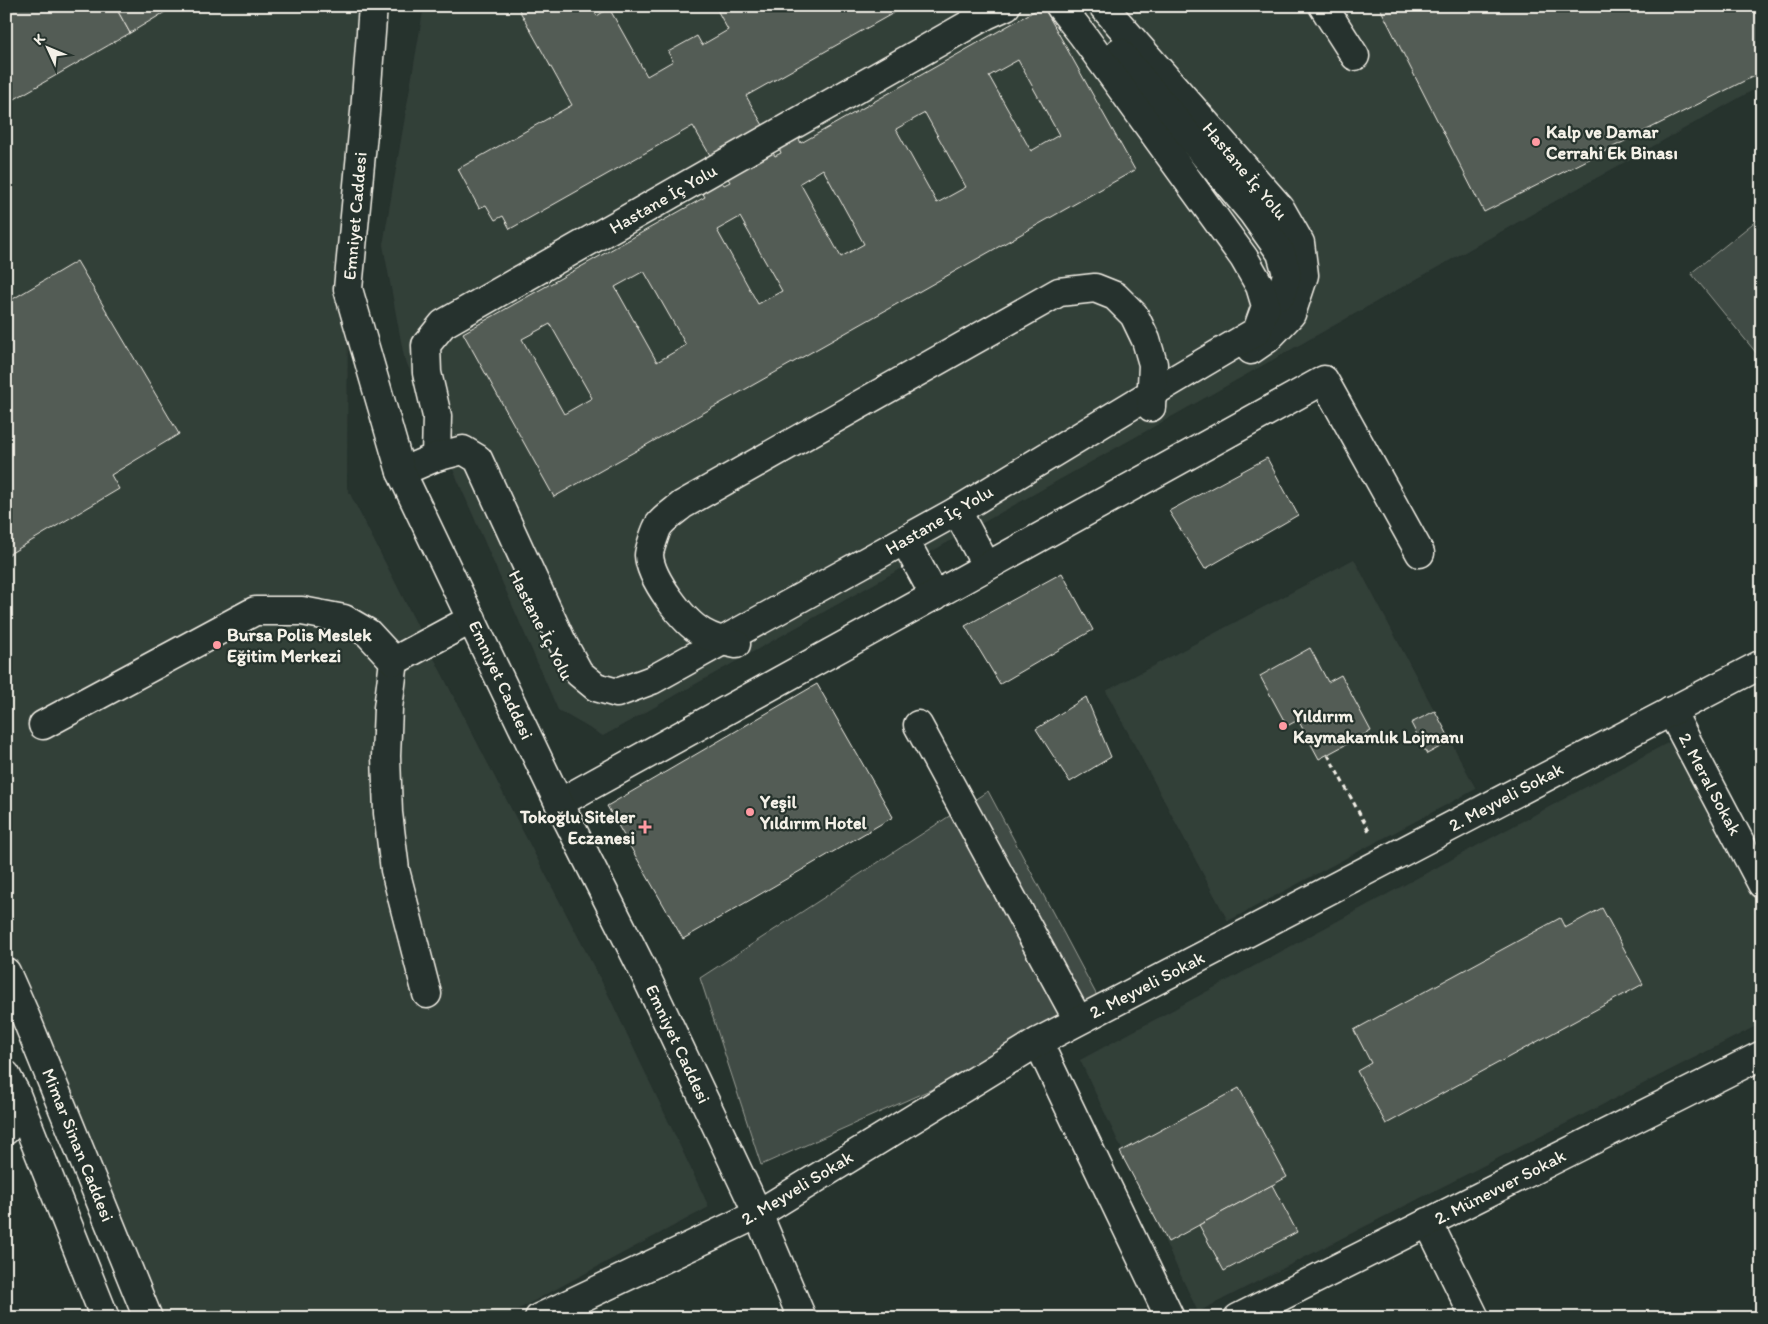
<svg xmlns="http://www.w3.org/2000/svg" width="1768" height="1324" viewBox="0 0 1768 1324" font-family="Itim,sans-serif">
	<style>
		.built { fill: #333f39 }
		.green { fill: #414b45; stroke: #9a9e96 }
		.building { fill: #525c55; stroke: #f4f1e8; fill-rule: evenodd }
		.lines { fill: none; stroke-linecap: round; stroke-linejoin: round }
		.minor-casing { stroke: #f4f1e8; stroke-width: 31 }
		.major-casing { stroke: #f4f1e8; stroke-width: 31 }
		.path { stroke: #f4f1e8; stroke-width: 3; stroke-dasharray: 5 4; stroke-linecap: butt }
		.minor { stroke: #26332d; stroke-width: 28 }
		.major { stroke: #26332d; stroke-width: 28 }
		.poi-dot { fill: #ff9aa2; stroke: #26332d; stroke-width: 2 }
		.labels { text-anchor: middle; dominant-baseline: central; stroke-width: 4.5; stroke-linejoin: round; paint-order: stroke }
		.poi-label { font-size: 18px; font-weight: bold; fill: #f4f1e8; stroke: #26332d; text-anchor: start }
		.street-label { font-size: 18px; fill: #f4f1e8; stroke: #26332d }
	</style>
	<rect width="100%" height="100%" fill="#26332d"/>
	<filter id="ink" filterUnits="userSpaceOnUse"><feTurbulence type="fractalNoise" baseFrequency=".02" numOctaves="2"/><feDisplacementMap in="SourceGraphic" scale="10" xChannelSelector="R" yChannelSelector="G"/><feConvolveMatrix kernelMatrix="1 2 1 2 8 2 1 2 1" color-interpolation-filters="sRGB"/></filter>
	<g filter="url(#ink)">
		<!-- built -->
		<g class="built">
			<path d="M6,6h367l-25,283 -1,199 161,315 98,187 103,217 -207,111h-354l-142,-346z"/>
			<path d="M424,6h1338v79l-1159,651 -45,-26 -154,-353 -21,-112z"/>
			<path d="M1354,559l122,230 -248,132 -122,-230z"/>
			<path d="M1673,740l89,163v120l-564,289 -118,-252z"/>
		</g>
		<!-- green -->
		<g class="green">
			<path d="M1762,216v144l-71,-87z"/>
			<path d="M988,791l115,216 -65,35 -277,123 -61,-187z"/>
		</g>
		<!-- building -->
		<g class="building">
			<path d="M12,6h103l15,27 -124,71v-77l3,-2 -3,-4v-12z"/>
			<path d="M115,6h60l-45,27z"/>
			<path d="M517,6h74l6,10 12,-8 38,68 26,-15 -5,-9 29,-16 5,9 26,-15 -13,-24h191l-160,90 25,43 -5,2 9,15 6,-3 -2,-5 19,-11 3,6 242,-137 92,164 -581,327 -91,-164 242,-136 -3,-5 19,-11 3,4 6,-3 -8,-15 -4,2 -25,-43 -183,103 -7,-13 -8,4 -9,-15 -7,3 -21,-39 114,-64zM1018,60l41,75 -28,16 -42,-75zM925,113l41,74 -29,16 -41,-74zM823,169l41,75 -23,13 -41,-74zM740,217l42,74 -24,13 -41,-74zM644,271l42,74 -29,17 -42,-75zM550,324l42,74 -28,16 -42,-75z"/>
			<path d="M1379,6h375l8,17v49l-278,140z"/>
			<path d="M77,261l102,173 -68,41 8,14 -113,67v-253z"/>
			<path d="M1267,458l31,57 -93,54 -36,-58z"/>
			<path d="M1062,573l31,57 -93,54 -35,-58z"/>
			<path d="M1310,648l18,34 13,-7 30,56 -52,28 -21,-39 -11,6 -27,-50z"/>
			<path d="M817,684l76,133 -210,122 -76,-133z"/>
			<path d="M1086,697l25,60 -41,25 -34,-53z"/>
			<path d="M1435,711l16,30 -24,13 -16,-31z"/>
			<path d="M1602,908l41,76 -257,140 -29,-53 14,-8 -17,-33 206,-112 5,10z"/>
			<path d="M1239,1088l48,89 -119,65 -48,-90z"/>
			<path d="M1272,1185l25,47 -73,39 -25,-46z"/>
		</g>
		<g class="lines">
			<defs>
				<g id="minor">
					<path d="M1103,6l177,202 20,35 4,32 -13,39 -24,25 -16,11"/>
					<path d="M1323,6l32,50"/>
					<path d="M1119,52l133,160 29,41 6,21 -6,21"/>
					<path d="M436,457l1,-41 -10,-43 -1,-28 17,-21 543,-309 20,-9"/>
					<path d="M401,472l35,-15 27,-7 15,9 84,183 17,31 17,14 21,6 35,-13 305,-169 195,-118 105,-62 9,-25 -6,-20 -16,-28 -162,-224 -22,-28"/>
					<path d="M957,511l29,54"/>
					<path d="M905,541l30,55"/>
					<path d="M736,644c-11,-2 -23,-5 -33,-11 -20,-11 -53,-55 -54,-78 0,-4 7,-26 10,-30 5,-7 16,-14 23,-20l377,-213 36,-4 20,8 19,19 12,25 7,24 -2,43"/>
					<path d="M394,661l-6,47 -2,48 2,57 7,57 32,124"/>
					<path d="M1671,711l91,173"/>
					<path d="M43,725l212,-114h47l42,8 24,14 26,28 78,-42"/>
					<path d="M918,725l160,295"/>
					<path d="M559,803l765,-423 96,173"/>
					<path d="M1038,1042l132,276"/>
					<path d="M6,1130l9,-38"/>
					<path d="M1428,1222l47,96"/>
					<path d="M539,1318l219,-104 280,-172 724,-378"/>
					<path d="M1238,1318l524,-263"/>
				</g>
				<g id="major">
					<path d="M373,6l-8,106 -17,177 53,183 158,331 84,167 115,244 44,104"/>
					<path d="M6,972l18,41 124,305"/>
					<path d="M6,1075l9,17 90,226"/>
				</g>
			</defs>
			<!-- minor casing -->
			<use href="#minor" class="minor-casing"/>
			<!-- major casing -->
			<use href="#major" class="major-casing"/>
			<!-- path -->
			<path class="path" d="M1328,755l42,78"/>
			<!-- minor -->
			<use href="#minor" class="minor"/>
			<!-- major -->
			<use href="#major" class="major"/>
		</g>
	</g>
	<!-- markers -->
	<g class="poi-dot">
		<circle cx="1536" cy="142" r="5"/>
		<circle cx="217" cy="645" r="5"/>
		<circle cx="1283" cy="726" r="5"/>
		<circle cx="750" cy="812" r="5"/>
		<path d="M642.5 819.5h5v5h5v5h-5v5h-5v-5h-5v-5h5z"/>
	</g>
	<g class="labels">
		<!-- poi labels -->
		<g class="poi-label">
			<text x="1546" y="132">Kalp ve Damar<tspan x="1546" dy="21">Cerrahi Ek Binası</tspan></text>
			<text x="227" y="635">Bursa Polis Meslek<tspan x="227" dy="21">Eğitim Merkezi</tspan></text>
			<text x="1293" y="716">Yıldırım<tspan x="1293" dy="21">Kaymakamlık Lojmanı</tspan></text>
			<text x="760" y="802">Yeşil<tspan x="760" dy="21">Yıldırım Hotel</tspan></text>
			<text x="635" y="817" text-anchor="end">Tokoğlu Siteler<tspan x="635" dy="21">Eczanesi</tspan></text>
		</g>
		<!-- street labels -->
		<g class="street-label">
			<text transform="translate(1245 171) rotate(50)">Hastane İç Yolu</text>
			<text transform="translate(663 199) rotate(-30)">Hastane İç Yolu</text>
			<text transform="translate(355 216) rotate(-85)">Emniyet Caddesi</text>
			<text transform="translate(939 520) rotate(-30)">Hastane İç Yolu</text>
			<text transform="translate(541 625) rotate(63)">Hastane İç Yolu</text>
			<text transform="translate(501 680) rotate(65)">Emniyet Caddesi</text>
			<text transform="translate(1710 784) rotate(62)">2. Meral Sokak</text>
			<text transform="translate(1506 797) rotate(-28)">2. Meyveli Sokak</text>
			<text transform="translate(1147 985) rotate(-27)">2. Meyveli Sokak</text>
			<text transform="translate(678 1044) rotate(65)">Emniyet Caddesi</text>
			<text transform="translate(78 1145) rotate(68)">Mimar Sinan Caddesi</text>
			<text transform="translate(1500 1187) rotate(-27)">2. Münevver Sokak</text>
			<text transform="translate(797 1188) rotate(-31)">2. Meyveli Sokak</text>
		</g>
	</g>
	<!-- margin -->
	<rect width="1768" height="1324" fill="none" stroke="#26332d" stroke-width="25"/>
	<rect x="12" y="12" width="1743" height="1299" fill="none" stroke="#f4f1e8" stroke-width="2" filter="url(#ink)"/>
	<!-- north arrow -->
	<g transform="translate(48 48) rotate(314)" stroke="#26332d" stroke-width="4" paint-order="stroke">
	<path d="M0-4L9 19L0 12L-9 19Z" fill="#f4f1e8"/>
	<text y="-8" font-size="14" font-weight="bold" text-anchor="middle" fill="#f4f1e8">K</text>
	</g>
</svg>
